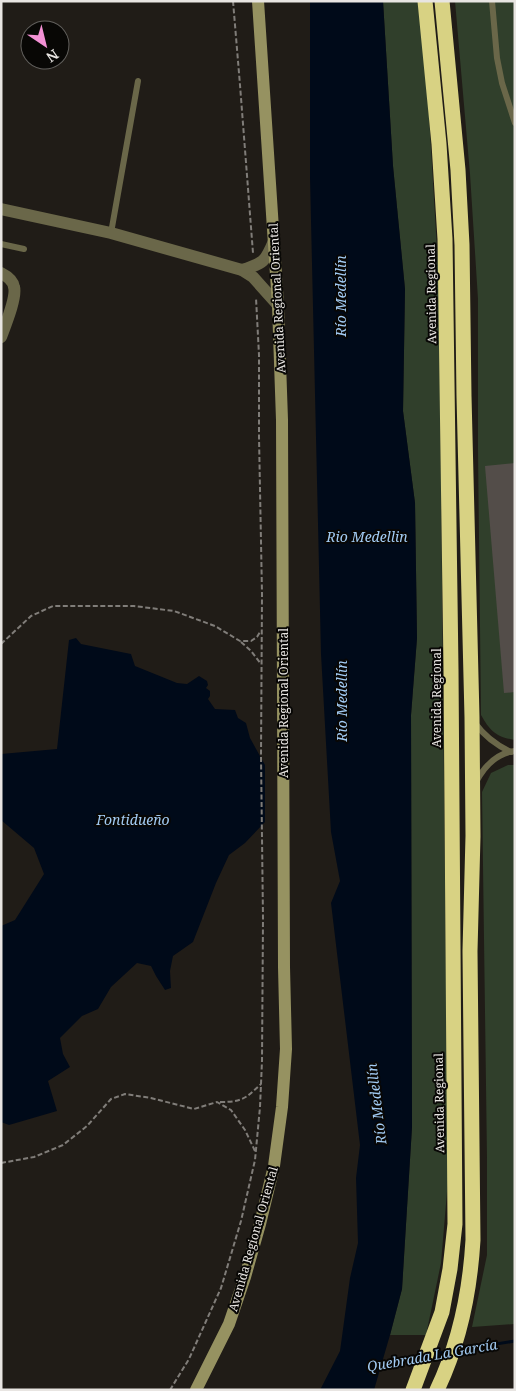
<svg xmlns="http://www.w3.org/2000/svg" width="516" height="1391" viewBox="0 0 516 1391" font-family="'Noto Serif',serif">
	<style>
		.green { fill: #303f2b }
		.water { fill: #000a19 }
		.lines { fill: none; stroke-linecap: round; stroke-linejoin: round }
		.stream { stroke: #000a19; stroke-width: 3 }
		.building { fill: #534d49 }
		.path { stroke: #807d79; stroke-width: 2; stroke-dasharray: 5 2.5; stroke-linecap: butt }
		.lane { stroke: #6a6749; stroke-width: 6 }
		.street { stroke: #6a6749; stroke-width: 12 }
		.secondary { stroke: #969261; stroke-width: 12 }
		.highway { stroke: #d8d283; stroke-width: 15 }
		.labels { text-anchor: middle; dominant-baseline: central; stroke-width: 4; stroke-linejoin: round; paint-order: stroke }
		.street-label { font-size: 12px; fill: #e8e5e2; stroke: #080705 }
		.water-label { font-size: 14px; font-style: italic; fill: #a2cbf3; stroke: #080705 }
	</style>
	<rect width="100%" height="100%" fill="#201c17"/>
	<!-- green -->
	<g class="green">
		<path d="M383,1h36l10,114 10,168 9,897 -7,83 -15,72h-36l12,-46 10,-162 -1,-412 6,-77 -2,-135 -12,-92 2,-122 -12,-123z"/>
		<path d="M455,1h60v739c-19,-3 -25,-9 -34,-25l-3,-265v-151l-8,-125z"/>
		<path d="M508,765h7v559l-43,3 15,-72v-97l-5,-366 9,-19z"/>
	</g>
	<!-- water -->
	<g class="water">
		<path d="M310,1h73l10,165 12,123 -2,122 12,92 2,135 -6,77 1,412 -10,162 -12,46 -16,55h-54l20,-39 10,-73 8,-35 -2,-65 4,-33 -29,-242 9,-22 -9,-49 -10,-178 -11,-477z"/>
		<path d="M76,638l5,6 50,10 4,12 42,17 10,1 12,-8 8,5 1,4 -2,3 4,3v5l-2,3 7,10 20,1 3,8 8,5 4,15 15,27v57l-20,21 -16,12 -13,28 -23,59 -20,14 -3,15 1,17 -6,2 -9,-14 -5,-10 -14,-3 -26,24 -13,22 -16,7 -22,22 3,16 7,13 -22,14 9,30 -48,14 -8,-3v-196l14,-6 29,-46 -10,-26 -33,-28v-66l56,-5 12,-109z"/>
	</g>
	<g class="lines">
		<!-- stream -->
		<g class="stream">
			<path d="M459,1350l56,-9"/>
			<path d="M431,1354l17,-2"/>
			<path d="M380,1364l40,-8"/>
		</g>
	</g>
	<!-- building -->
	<path class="building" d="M515,463v229l-11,1 -19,-227z"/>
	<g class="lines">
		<!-- path -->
		<g class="path">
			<path d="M233,1l7,84 13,168"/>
			<path d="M241,642l10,9 10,13"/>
			<path d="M1,644l30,-28 22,-10h81l40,5 41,15 25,15h11l6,-4 3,-5"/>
			<path d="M220,1102c22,0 25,-3 41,-18"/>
			<path d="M1,1163l33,-6 29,-12 24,-19 24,-27 14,-5 26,4 43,11 23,-7 14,8 14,20 10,21"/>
			<path d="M170,1390l19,-31 32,-71 20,-67 14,-61 5,-53 2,-46 1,-142 -2,-163 1,-162 -3,-157v-82l-3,-57"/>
		</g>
		<!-- lane -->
		<g class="lane">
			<path d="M492,1l5,57 5,25 13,40"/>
			<path d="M111,233l27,-152"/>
			<path d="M1,244l23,5"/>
			<path d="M475,723c10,14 21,22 36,29"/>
			<path d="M476,782c8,-15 21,-29 39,-31"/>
		</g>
		<!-- street -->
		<g class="street">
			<path d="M1,209l110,24 131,37 11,7 25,28"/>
			<path d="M242,270c22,-7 23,-8 32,-29"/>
			<path d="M1,273c6,3 12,7 13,14 3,10 -9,39 -13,50"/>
		</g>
		<!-- secondary -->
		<path class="secondary" d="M196,1390l33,-66 16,-47 15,-53 14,-58 8,-59 4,-58 -2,-82 -2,-547 -4,-115 -20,-304"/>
		<!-- highway -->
		<g class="highway">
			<path d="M413,1390l29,-78 8,-43 5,-45 -4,-555 -6,-430 -6,-95 -14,-143"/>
			<path d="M437,1390c22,-46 33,-99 36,-150l-3,-289 3,-115 -1,-119 -8,-321 -2,-151 -4,-75 -16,-169"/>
		</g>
	</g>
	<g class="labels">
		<!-- street labels -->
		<g class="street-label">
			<text transform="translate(431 294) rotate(-91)">Avenida Regional</text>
			<text transform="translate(277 298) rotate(-93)">Avenida Regional Oriental</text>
			<text transform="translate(436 698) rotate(-90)">Avenida Regional</text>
			<text transform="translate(283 703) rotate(-90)">Avenida Regional Oriental</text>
			<text transform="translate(439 1103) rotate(-91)">Avenida Regional</text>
			<text transform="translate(253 1239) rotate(-74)">Avenida Regional Oriental</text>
		</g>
		<!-- water labels -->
		<g class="water-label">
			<text transform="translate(340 296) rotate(-90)">Río Medellín</text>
			<text x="367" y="536">Rio Medellin</text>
			<text transform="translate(341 701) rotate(-90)">Río Medellín</text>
			<text x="133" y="819">Fontidueño</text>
			<text transform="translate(376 1104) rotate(-97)">Río Medellín</text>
			<text transform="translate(432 1355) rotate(-10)">Quebrada La García</text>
		</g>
	</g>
	<!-- border -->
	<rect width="516" height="1391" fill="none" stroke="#e8e5e2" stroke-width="5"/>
	<!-- north arrow -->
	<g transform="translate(45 45) rotate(145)"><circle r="24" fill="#080705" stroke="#62605d"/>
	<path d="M0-4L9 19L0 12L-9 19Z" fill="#f391d5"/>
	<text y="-8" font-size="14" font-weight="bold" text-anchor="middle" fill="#e8e5e2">N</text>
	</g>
</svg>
